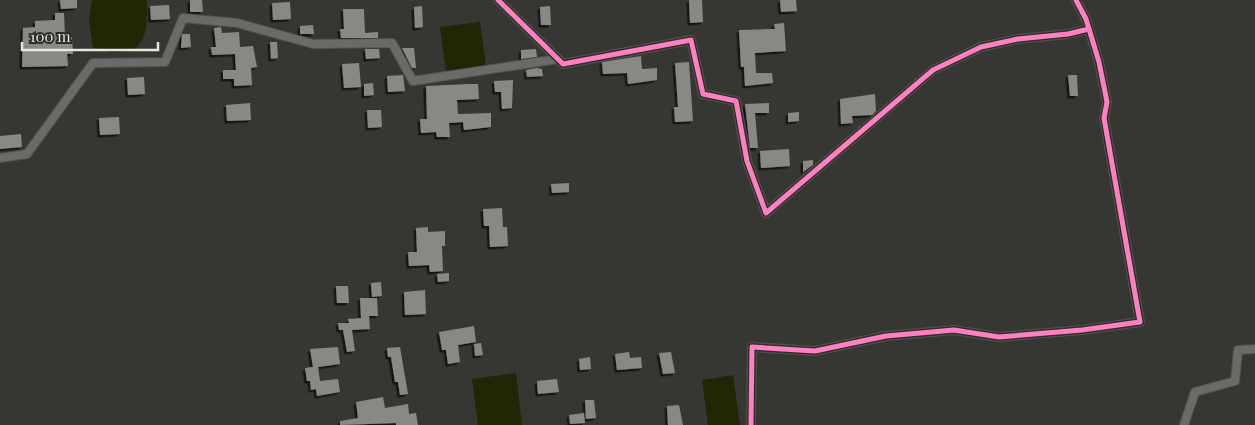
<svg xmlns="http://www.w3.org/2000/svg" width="1255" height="425" viewBox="0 0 1255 425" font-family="'Playfair Display',serif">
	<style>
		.water { fill: #232604 }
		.building { fill: #888885; filter: url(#shadow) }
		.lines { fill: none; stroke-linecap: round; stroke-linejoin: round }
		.minor-casing { stroke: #52534f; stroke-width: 10 }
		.minor { stroke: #6a6b68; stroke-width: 8 }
		.cycleway-casing { stroke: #2d2e28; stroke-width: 8 }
		.cycleway { stroke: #ff80c0; stroke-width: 5 }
	</style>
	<defs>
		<filter id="shadow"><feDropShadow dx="-2.5" dy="2.5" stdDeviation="0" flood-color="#0009"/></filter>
	</defs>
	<rect width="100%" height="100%" fill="#363732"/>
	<!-- water -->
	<g class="water">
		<path d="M92,0h55c-1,22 3,35 -14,51l-22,1 -18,-4 -4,-28z"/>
		<path d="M480,22l6,44 -40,5 -6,-44z"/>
		<path d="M516,373l6,52h-44l-6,-46z"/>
		<path d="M733,375l7,50h-32l-6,-45z"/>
	</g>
	<!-- building -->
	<g class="building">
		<path d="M60,0h17v8l-16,1z"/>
		<path d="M190,0h12l1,12h-13z"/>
		<path d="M689,0h13l1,22 -13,1z"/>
		<path d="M780,0h16l1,11 -16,1z"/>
		<path d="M290,2l1,17 -18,1 -1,-17z"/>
		<path d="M169,5l1,14 -19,1 -1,-14z"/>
		<path d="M422,6l1,21 -8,1 -1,-21z"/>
		<path d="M550,6l1,19h-10l-1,-18z"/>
		<path d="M343,9h21l1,24 13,-1v6h-37l-1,-9h4z"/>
		<path d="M55,13h9l1,24h7l1,17h-6l1,12 -46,1 1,-39 12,-1v-6l20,-1z"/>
		<path d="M784,23l2,28 -31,2 1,20h16l1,10 -28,3 -1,-19h-3l-2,-37 36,-1 -1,-5z"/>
		<path d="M313,25l1,9h-14v-8z"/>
		<path d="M221,27l1,6 17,-1 1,15 13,-1 4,21 -6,1 1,17 -18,1v-7h-11v-9h13l-1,-16 -23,1 -1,-8h5l-2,-19z"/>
		<path d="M182,34h8l1,13 -10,1z"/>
		<path d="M270,42h7l1,16 -7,1z"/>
		<path d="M402,48h12l2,20h-4z"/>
		<path d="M365,49h14l1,9 -14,1z"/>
		<path d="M536,49l1,8 -16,2v-9z"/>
		<path d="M641,56l1,13 15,-1v12l-29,4 -1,-11 -24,1 -1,-12z"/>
		<path d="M689,62l4,59 -18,1 -1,-15h4l-3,-44z"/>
		<path d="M359,63l2,24 -17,1 -2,-24z"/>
		<path d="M537,68l5,1 1,7 -16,1 -1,-7z"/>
		<path d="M403,75l2,16 -17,1 -1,-16z"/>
		<path d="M1068,75h9l1,21h-8z"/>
		<path d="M144,77l1,17 -17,1 -1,-17z"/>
		<path d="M513,80l-1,28 -10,1 -1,-17h-6l-1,-11z"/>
		<path d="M373,83l1,12 -10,1v-12z"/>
		<path d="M468,84h10l1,15 -22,1 1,14 33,-1v14l-27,3 -1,-8 -14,1 1,14h-13l-1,-5 -15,1 -1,-14h7l-1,-33z"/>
		<path d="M875,94l1,17 -4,4 -20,1 1,7 -12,1 -1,-25z"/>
		<path d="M250,103l1,17 -24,1 -1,-16z"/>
		<path d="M769,103v10h-14l3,35h-8l-5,-44z"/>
		<path d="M367,110h14l1,17 -14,1z"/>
		<path d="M799,112v9l-11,1v-9z"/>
		<path d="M119,117l1,17 -20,1 -1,-17z"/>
		<path d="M21,134l1,13 -22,2v-13z"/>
		<path d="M789,149l1,17 -29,2 -1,-17z"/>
		<path d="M813,160v5l-10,7v-11z"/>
		<path d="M569,183v9l-17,1 -1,-9z"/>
		<path d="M502,208l1,19h4l1,19 -18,1 -1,-21h-5l-1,-17z"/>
		<path d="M428,227v5l17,-1v15h-3l1,25 -13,1 -1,-7 -20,1 -1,-14h9l-1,-24z"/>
		<path d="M449,273v8l-11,1 -1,-8z"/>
		<path d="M381,282l1,14 -10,1 -1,-14z"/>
		<path d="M336,286h12l1,17h-12z"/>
		<path d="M425,290l1,24 -21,1 -1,-23z"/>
		<path d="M360,298h17l1,18h-9l1,13 -18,1 3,21 -8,1 -4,-22h-4l-1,-7h11l-1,-4 13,-1z"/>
		<path d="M474,326l2,16 -18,3 2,17 -12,2 -2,-14h-4l-3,-18z"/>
		<path d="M481,343l2,12 -8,1 -1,-12z"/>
		<path d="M338,347l2,17 -22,3 2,14 18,-2 2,13 -23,4 -1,-7 -5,1 -1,-9h-3l-2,-13 8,-1 -3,-18z"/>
		<path d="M400,347l8,47 -8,1 -2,-13h-3l-4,-25h-3l-1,-9z"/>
		<path d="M629,352l1,6 11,-1 1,11 -25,2 -2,-16z"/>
		<path d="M671,352l4,21 -12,1 -4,-21z"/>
		<path d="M590,357l1,12 -11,1 -1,-11z"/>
		<path d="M557,379l2,13 -21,2 -1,-13z"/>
		<path d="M383,397l2,11 23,-4 1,10 7,-1 2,12h-22v-2l-56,2v-4l18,-3 -2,-16z"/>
		<path d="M585,400h9l2,18 -10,1z"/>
		<path d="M679,405l4,20h-15l-1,-19z"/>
		<path d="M584,413l1,10 -15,1 -1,-9z"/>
	</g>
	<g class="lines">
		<defs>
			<g id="minor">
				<path d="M498,0l65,64 128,-24 12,54 33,7 11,60 19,52 167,-143 48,-23 37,-8 50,-5 21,-5"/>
				<path d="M0,158l27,-4 66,-91 72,-1 18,-44 54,5 76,21 79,-1 21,38 145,-22"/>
				<path d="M751,425l1,-78 63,4 71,-15 68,-6 45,7 83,-7 58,-8 -36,-204 3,-16 -8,-40 -13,-43 -10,-19"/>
				<path d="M1184,425l11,-33 40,-11 3,-31 17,-1"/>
			</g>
		</defs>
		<!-- minor casing -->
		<use href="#minor" class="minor-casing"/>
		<!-- minor -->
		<use href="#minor" class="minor"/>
		<defs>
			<g id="cycleway">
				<path d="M498,0l65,64 128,-24 12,54 33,7 11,60 19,52 167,-143 48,-23 37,-8 50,-5 21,-5"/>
				<path d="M751,425l1,-78 63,4 71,-15 68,-6 45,7 83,-7 58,-8 -36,-204 3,-16 -8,-40 -13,-43 -10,-19"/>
			</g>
		</defs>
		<!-- cycleway casing -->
		<use href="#cycleway" class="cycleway-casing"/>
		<!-- cycleway -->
		<use href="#cycleway" class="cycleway"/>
	</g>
	<!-- scale -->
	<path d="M22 42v8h136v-8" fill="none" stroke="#e6e6e2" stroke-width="2.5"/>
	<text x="30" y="42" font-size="15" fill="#e6e6e2" stroke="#2d2e28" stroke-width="4" paint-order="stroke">100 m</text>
</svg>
